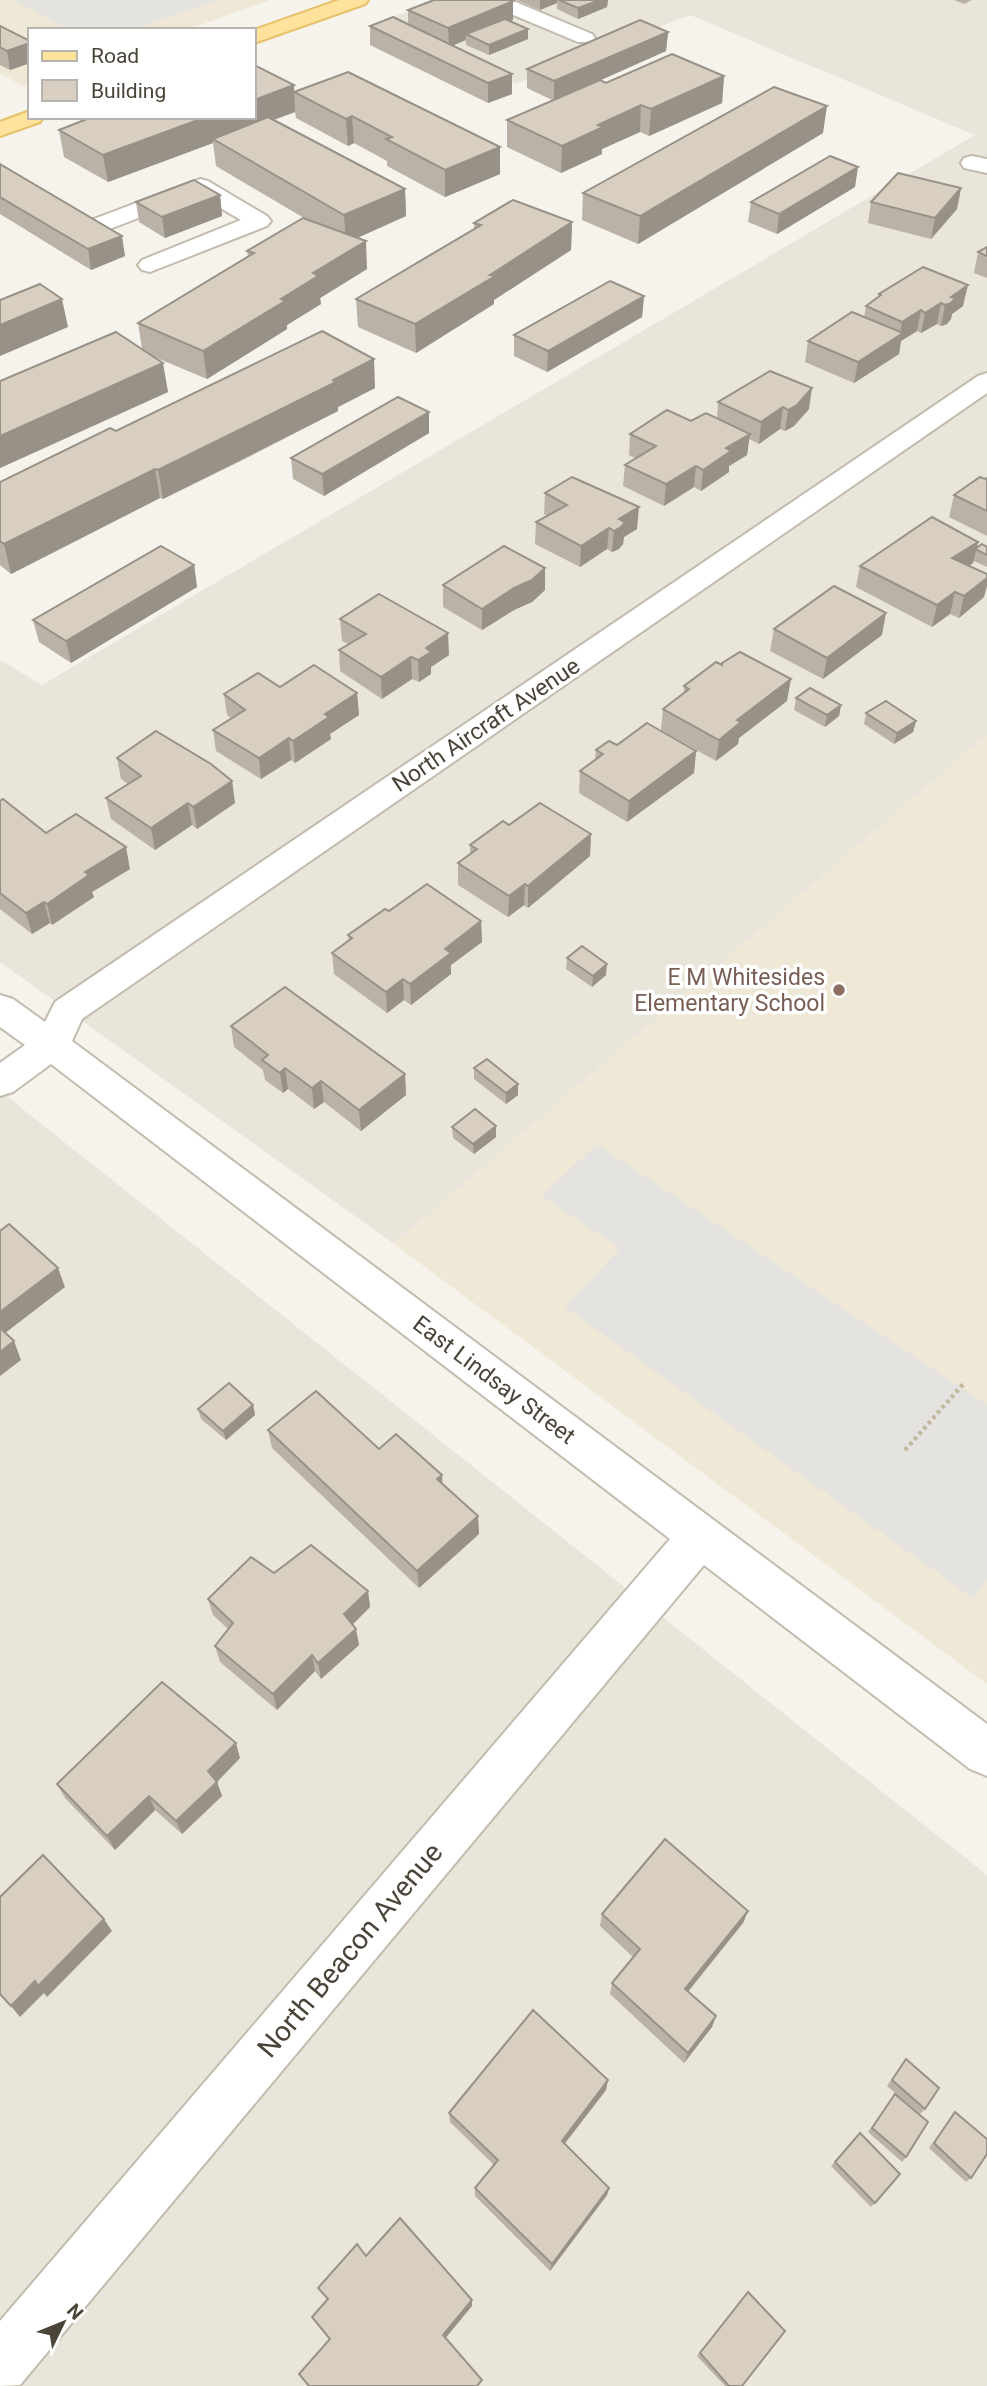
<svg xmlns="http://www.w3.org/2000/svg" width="987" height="2386" viewBox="0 0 987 2386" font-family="Roboto,sans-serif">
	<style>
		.residential { fill: #eae5da }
		.education { fill: #efe8d6 }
		.parking { fill: #e5e3e0 }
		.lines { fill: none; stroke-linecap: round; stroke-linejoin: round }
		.minor-casing { stroke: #c2bbae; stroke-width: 4 }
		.major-casing { stroke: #e6c16a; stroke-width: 4 }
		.path { stroke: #c4b79f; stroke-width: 4.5; stroke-dasharray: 3.5 3.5; stroke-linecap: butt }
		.minor { fill: #fff; fill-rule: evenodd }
		.major { fill: #ffe39c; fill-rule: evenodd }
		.wall { fill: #bab2a6 }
		.shaded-wall { fill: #979187 }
		.building { fill: #d8cfc1; stroke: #979187; stroke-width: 2 }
		.education-dot { fill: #8d6e63; stroke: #fff; stroke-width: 2.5 }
		.labels { text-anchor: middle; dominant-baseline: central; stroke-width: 7; stroke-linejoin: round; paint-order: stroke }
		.street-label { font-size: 23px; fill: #4b4439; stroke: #fff }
		.education-label { font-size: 23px; fill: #785e54; stroke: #fff; text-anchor: end }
		.near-street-label { font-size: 28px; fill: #4b4439; stroke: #fff }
	</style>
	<rect width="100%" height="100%" fill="#f6f3ec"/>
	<!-- residential -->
	<g class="residential">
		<path d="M438,0h549v735l-593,509 -394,-282v-302l42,25 933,-550 -285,-120 -175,69 -133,-63z"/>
		<path d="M0,1091l987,784v511h-987z"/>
	</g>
	<!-- education -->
	<g class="education">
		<path d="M0,0h270l-84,30h-156v55l-6,2 -24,-14z"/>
		<path d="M987,735v949l-593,-440z"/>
	</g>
	<!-- parking -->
	<g class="parking">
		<path d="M14,0h205l-88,30h-62z"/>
		<path d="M597,1144l390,261v174l-14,19 -408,-291 55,-59 -79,-52z"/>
	</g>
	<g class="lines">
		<defs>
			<g id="minor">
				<path d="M484,0h27l81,34 3,4 -3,4h-14l-91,-38z"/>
				<path d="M972,156l15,3v14l-23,-5 -3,-5 3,-5z"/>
				<path d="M200,179l8,2 59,35 4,5 -4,5 -117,46 -8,-2 -4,-5 4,-5 99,-40 -43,-25 -91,35h-16l-4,-5 4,-5z"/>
				<path d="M987,373v20l-905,626 -10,22 915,683v52l-17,-7 -266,-204 -684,820 -20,1v-65l670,-782 -619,-475 -38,28 -13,4v-33l25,-18 -25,-18v-32l13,4 32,23 10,-20 923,-626z"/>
			</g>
			<g id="major">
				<path d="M339,0h29l-3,4 -111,39v-13z"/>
				<path d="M30,111v6h13l-3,5 -40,14v-14z"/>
			</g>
		</defs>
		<!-- minor casing -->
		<use href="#minor" class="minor-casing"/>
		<!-- major casing -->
		<use href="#major" class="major-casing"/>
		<!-- path -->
		<path class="path" d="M905,1450l60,-68"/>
		<!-- minor -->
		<use href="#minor" class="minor"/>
		<!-- major -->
		<use href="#major" class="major"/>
	</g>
	<!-- wall -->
	<g class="wall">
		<path d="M517,0h91l-1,7 -29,12 -21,-10v-6l-17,7z"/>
		<path d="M954,0h18l-8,4z"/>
		<path d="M408,10l105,10 -2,1 17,8v10l-39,16 -23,-10v-5l-14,6 60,28v20l-24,9 -118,-58v-19l38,-1z"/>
		<path d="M0,26l30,15v22l-20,7 -10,-5z"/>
		<path d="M668,32l-2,19 -96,42 36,-10 118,-7 -2,27 -73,33 -9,-4 -38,17v5l-41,19 -54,-26v-27l47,-19 -27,-13v-19z"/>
		<path d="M294,92l206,55v27l-55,23 -58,-31v-5l-33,-18 -6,3 -52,-28 -1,-6 -22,8 132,69 1,27 -49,22 10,31 -47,29 1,6 -34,21v4l-80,50 -55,-23 16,36 -168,76v-87l142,-32 -4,-26 110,-66 -1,-6 57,-33 -88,-52 -3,-23 -105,39 -44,-25 -5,-27z"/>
		<path d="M823,133l-185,111 -56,-24 1,-27z"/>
		<path d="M0,164l125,92 -34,14 -91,-56z"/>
		<path d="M855,187l-78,47 -29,-12 3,-20z"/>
		<path d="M961,188l-4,21 -26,30 -63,-16 3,-21z"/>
		<path d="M220,195l2,21 -57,22 -26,-16 -3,-20z"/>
		<path d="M572,222l-1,28 -77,50v4l-78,49 -58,-26 -2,-28 118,-70v-6z"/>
		<path d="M987,247v31l-13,-5 4,-21z"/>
		<path d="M879,294l84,12 -11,8 -1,5 -4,5 -6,2 -4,-2 -16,9 -4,-2 -16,10 -2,13 -45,29 -49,-21 3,-21 56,-24 2,-11 13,-9z"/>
		<path d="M644,296l-2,21 -95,55 -33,-16v-21z"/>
		<path d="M375,388l-37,19v4l-93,48 -82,40 -3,-1 -149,76 -11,-9v-83l116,-51z"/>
		<path d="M718,402l91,7 -15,17 -9,5 -5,-2 -21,15 -10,-5 -2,16 -18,11v6l-28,19 -7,-4 -30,19 -41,-20 2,-21 10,-7 -6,-3 1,-21 61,-13 26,-3z"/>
		<path d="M429,433l-105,63 -31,-17 -2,-21z"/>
		<path d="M987,478v58l-38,-19 5,-22z"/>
		<path d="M545,493l92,36 -13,8 -1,7 -4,5 -7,3 -5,-3 -27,18 -45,-23 1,-22 11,-6 -3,-2z"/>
		<path d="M978,542l-1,6 10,-1v20l-13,-6 -1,2 -4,3 15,31 -25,21 -9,-4 -18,13 -76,-40 4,-21z"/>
		<path d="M194,565l3,22 -126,76 -32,-21 -6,-22z"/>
		<path d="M443,585l102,5 -13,12 -18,8 -32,20 -39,-23z"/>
		<path d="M340,619l109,36 -18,12v7l-12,8 -7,-3 -30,20 -42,-28 -1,-21 9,-6 -6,-3z"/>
		<path d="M774,629l108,6 -59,44 -53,-28z"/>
		<path d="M684,686l103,15 -48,37 -1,6 -22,17 -55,-31 2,-21 21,-16z"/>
		<path d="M280,687l77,6 2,22 -29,19 1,5 -36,24 -4,-3 -30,19 -45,-28 -3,-21 18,-12 -4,-3 -3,-21z"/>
		<path d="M796,698l45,7 -2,11 -14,11 -31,-17z"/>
		<path d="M866,713l50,8 -3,11 -19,12 -30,-20z"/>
		<path d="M617,745l79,6 -2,22 -67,49 -48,-29 1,-22 15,-11 1,-10z"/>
		<path d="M117,758l115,23 3,22 -38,26 -5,-4 -37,25 -44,-31 -5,-21 22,-14 -7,-5z"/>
		<path d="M0,801l46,32 84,36 -38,23 2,5 -42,28 -2,-2 -18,11 -32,-25z"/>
		<path d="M509,825l82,9 -1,22 -62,52 -4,-3 -16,12 -50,-32v-22l12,-9v-9z"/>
		<path d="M389,911l92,10 1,21 -31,23v9l-40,31 -7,-5 -17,13 -53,-39 -2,-21 17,-13 -1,-5z"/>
		<path d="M567,958l39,17 -14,12 -26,-18z"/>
		<path d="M231,1026l174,48 1,21 -45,36 -37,-29 -10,7 -26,-20 -5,4 -18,-13 -2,-10 -29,-23z"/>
		<path d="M474,1068l44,27 -12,9 -32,-25z"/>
		<path d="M496,1126v11l-22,17 -21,-16 -1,-11z"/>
		<path d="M253,1405l2,10 -29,25 -25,-21 -3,-10z"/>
		<path d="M268,1430l111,19 63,26v9l36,32 1,18 -60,54 -147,-140z"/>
		<path d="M274,1573l94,18 2,16 -17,17 6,21 -38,34 -6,-8 -38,39 -57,-48 -5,-16 13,-17 -15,-14 -5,-16z"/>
		<path d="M240,1758l-23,24 5,14 -40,38 -27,-24 -40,40 -50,-52 -8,-14z"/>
		<path d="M748,1911l-5,12 -55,69 28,24 -4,11 -28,36 -74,-69 2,-11 21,-26 -33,-31 2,-12z"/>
		<path d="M906,2059l19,50 -5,5 -33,-28z"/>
		<path d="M606,2090l-41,54 44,44 -2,7 -57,76 -75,-75v-8l19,-23 -44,-43 -1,-9z"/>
		<path d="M895,2094l11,63 -4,5 -34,-30z"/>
		<path d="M955,2112l16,66 -5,4 -37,-34 22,-31z"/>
		<path d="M860,2133l15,70 -4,4 -40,-41z"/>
		<path d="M748,2292l-6,94h-17l-28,-30z"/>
	</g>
	<!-- shaded-wall -->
	<g class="shaded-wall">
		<path d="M540,0h17v3l-17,7z"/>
		<path d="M600,0h8l-1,7 -29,12v-11z"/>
		<path d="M513,1v19l-41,17 -6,-3v6l-17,7 -1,-19z"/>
		<path d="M528,29v10l-39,16v-10z"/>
		<path d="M668,32l-2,19 -112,50v-20z"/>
		<path d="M30,43v20l-20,7 -3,-19z"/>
		<path d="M512,74v20l-24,9v-20z"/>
		<path d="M724,76l-2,27 -73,33 2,-27z"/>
		<path d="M294,85l1,27 -78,29 -4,-2v4l-105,39 -5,-27 103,-38h48v-17z"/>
		<path d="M641,105l-1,27 -38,17v5l-41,19 1,-27 36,-21z"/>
		<path d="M827,106l-4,27 -185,111 2,-28z"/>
		<path d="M352,116l2,27 -6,3 -2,-27z"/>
		<path d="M500,147v27l-55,23v-27z"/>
		<path d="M858,167l-3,20 -78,47 2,-20z"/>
		<path d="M961,188l-4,21 -26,30 4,-21z"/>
		<path d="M405,189l1,27 -60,27 -2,-28z"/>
		<path d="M220,195l2,21 -57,22 -3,-21z"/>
		<path d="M572,222l-1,28 -77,50v4l-78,49 -1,-29z"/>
		<path d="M122,236l3,20 -34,14 -3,-21z"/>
		<path d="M366,241l1,28 -47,29 1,6 -34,21v4l-80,50 -4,-28 78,-52 32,-26z"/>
		<path d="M968,285l-5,21 -11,8 -1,5 -4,5 -6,2 4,-21 6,-8z"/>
		<path d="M644,296l-2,21 -95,55 1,-21z"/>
		<path d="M62,299l6,28 -68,29v-31z"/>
		<path d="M941,303l-4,21 -16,9 4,-20z"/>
		<path d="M921,310l-4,21 -16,10 -2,13 -45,29 4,-21 42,-27 2,-13z"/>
		<path d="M374,359l1,29 -37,19v4l-175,88 -5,-29z"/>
		<path d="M163,363l5,29 -168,76v-32z"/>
		<path d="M812,388l-3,21 -15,17 -9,5 3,-21z"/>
		<path d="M783,407l-3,22 -21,15 2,-22z"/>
		<path d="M429,412v21l-105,63 -2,-22z"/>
		<path d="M750,434l-3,21 -18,11v6l-28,19 2,-21 23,-22z"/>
		<path d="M696,466l-2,21 -30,19 2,-22z"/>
		<path d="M155,469l5,29 -149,76 -7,-30z"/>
		<path d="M639,507l-2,22 -13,8 -1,7 -4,5 -7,3 2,-21 5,-12z"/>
		<path d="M609,528l-2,21 -27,18 1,-21z"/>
		<path d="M978,542l-5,21 -25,17 4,-22z"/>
		<path d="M194,565l3,22 -126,76 -5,-22z"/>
		<path d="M545,568v22l-13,12 -18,8 -32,20v-21z"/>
		<path d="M987,578v8l-3,11 -25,21 5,-22z"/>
		<path d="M955,592l-5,22 -18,13 5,-22z"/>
		<path d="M886,613l-4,22 -59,44 4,-21z"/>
		<path d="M448,633l1,22 -18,12v7l-12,8 -1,-22 8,-12z"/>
		<path d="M411,657l1,22 -30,20 -1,-22z"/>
		<path d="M791,679l-4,22 -48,37 -1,6 -22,17 3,-21 18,-20z"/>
		<path d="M357,693l2,22 -29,19 1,5 -36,24 -2,-22 32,-27z"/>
		<path d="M841,705l-2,11 -14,11 2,-12z"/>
		<path d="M916,721l-3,11 -19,12 3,-11z"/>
		<path d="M289,738l2,22 -30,19 -2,-21z"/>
		<path d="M696,751l-2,22 -67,49 2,-21z"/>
		<path d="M232,781l3,22 -38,26 -4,-22z"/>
		<path d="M188,803l4,22 -37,25 -4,-22z"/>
		<path d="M591,834l-1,22 -62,52v-22z"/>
		<path d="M126,847l4,22 -38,23 2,5 -42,28 -5,-21 38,-32z"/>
		<path d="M525,884l-1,21 -16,12 1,-21z"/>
		<path d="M44,902l6,21 -18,11 -6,-21z"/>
		<path d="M481,921l1,21 -31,23v9l-40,31 -1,-21 35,-35z"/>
		<path d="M607,964l-1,11 -14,12 1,-11z"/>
		<path d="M403,979l1,21 -17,13 -1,-21z"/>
		<path d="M285,1068l3,21 -5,4 -3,-20z"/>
		<path d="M405,1074l1,21 -45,36 -2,-21z"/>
		<path d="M321,1081l3,21 -10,7 -2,-21z"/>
		<path d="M518,1084v11l-12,9v-11z"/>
		<path d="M496,1126v11l-22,17 -1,-10z"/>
		<path d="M58,1268l7,19 -65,50v-25z"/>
		<path d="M14,1341l7,19 -21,16v-24z"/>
		<path d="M253,1405l2,10 -29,25 -3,-9z"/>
		<path d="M442,1475l1,18 -6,-14z"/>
		<path d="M478,1516l1,18 -60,54 -2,-17z"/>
		<path d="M368,1591l2,16 -23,23 -3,-16z"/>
		<path d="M356,1629l3,16 -38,34 -3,-16z"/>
		<path d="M312,1655l3,16 -38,39 -4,-16z"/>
		<path d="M236,1743l4,15 -27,28 -5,-15z"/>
		<path d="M217,1782l5,14 -40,38 -6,-13z"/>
		<path d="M149,1796l6,14 -40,40 -8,-14z"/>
		<path d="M748,1911l-5,12 -62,77 4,-11z"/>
		<path d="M104,1919l8,12 -65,66 -3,-4 -24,24 -9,-11 24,-25z"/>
		<path d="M716,2016l-4,11 -28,36 4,-10z"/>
		<path d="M608,2080l-2,10 -46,59 2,-8z"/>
		<path d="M609,2188l-2,7 -57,76 2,-7z"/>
		<path d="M472,2300v6l-28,34 -1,-5z"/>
	</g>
	<!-- building -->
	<g class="building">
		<path d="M434,0h76l3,1 -65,27 -40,-18z"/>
		<path d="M559,0h41l-22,8z"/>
		<path d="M393,17l119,57 -24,9 -118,-57z"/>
		<path d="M505,19l23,10 -39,16 -23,-11z"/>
		<path d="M640,20l28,12 -114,49 -27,-12z"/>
		<path d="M0,26l30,15v2l-23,8 -7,-4z"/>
		<path d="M672,54l52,22 -73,33 -10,-4 -43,20 5,2 -41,19 -55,-26 93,-40 6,3z"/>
		<path d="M254,65l40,20 -40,15z"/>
		<path d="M348,72l152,75 -55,23 -59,-31 6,-2 -40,-21 -6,3 -52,-27z"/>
		<path d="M774,87l53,19 -187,110 -57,-23z"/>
		<path d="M92,117h114l-103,38 -44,-25z"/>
		<path d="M268,117l137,72 -61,26 -131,-76z"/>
		<path d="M830,156l28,11 -79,47 -28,-12z"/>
		<path d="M0,164l122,72 -34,13 -88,-52z"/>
		<path d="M898,173l63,15 -26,30 -64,-16z"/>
		<path d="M194,180l26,15 -58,22 -26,-15z"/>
		<path d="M513,200l59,22 -82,53 5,1 -80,48 -59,-25 125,-74 -7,-2z"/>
		<path d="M303,218l63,23 -53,32 5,3 -37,23 4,2 -82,50 -65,-28 116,-70 -7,-2z"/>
		<path d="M987,247v9l-9,-4z"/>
		<path d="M923,267l45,18 -17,12 4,1 -4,5 -6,2 -4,-2 -16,10 -4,-3 -19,12 -36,-16 15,-11 -2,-1z"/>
		<path d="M610,281l34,15 -96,55 -34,-16z"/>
		<path d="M40,284l22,15 -62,26v-25z"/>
		<path d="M852,312l51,21 -45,29 -50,-21z"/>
		<path d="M322,331l52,28 -41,21 3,2 -178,88 -3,-1 -151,75 -4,-3v-59l110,-54 6,3z"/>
		<path d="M116,332l47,31 -163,73v-55z"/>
		<path d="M770,371l42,17 -15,17 -9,5 -5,-3 -22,15 -43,-20z"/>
		<path d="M398,397l31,15 -107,62 -31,-16z"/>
		<path d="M667,410l24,11 15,-8 44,21 -24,14 5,3 -28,19 -7,-4 -30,18 -41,-19 31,-19 -26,-12z"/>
		<path d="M572,477l67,30 -20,12 6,3 -4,5 -7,4 -5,-3 -28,18 -45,-24 31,-17 -22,-12z"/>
		<path d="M980,477l5,2 2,-1v33l-33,-16z"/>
		<path d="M932,517l46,25 -26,16 35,16v4l-23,18 -9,-4 -18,13 -77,-39z"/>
		<path d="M982,544l5,3v8l-12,-6z"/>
		<path d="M161,546l33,19 -128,76 -33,-21z"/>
		<path d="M504,546l41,22 -13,12 -18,8 -32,21 -39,-24z"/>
		<path d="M834,586l52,27 -59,45 -53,-29z"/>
		<path d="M379,594l69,39 -22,15 5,4 -13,8 -7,-3 -30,20 -42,-27 27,-16 -26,-15z"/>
		<path d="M740,652l51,27 -54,41 4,2 -22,18 -56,-31 26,-20 -5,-3 32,-24 6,3v-2z"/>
		<path d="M314,665l43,28 -32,21 4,3 -36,24 -4,-3 -30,20 -46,-28 32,-20 -21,-16 34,-21 22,14z"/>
		<path d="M810,688l31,17 -14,10 -31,-17z"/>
		<path d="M886,701l30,20 -19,12 -31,-20z"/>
		<path d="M647,723l49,28 -67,50 -49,-30 23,-17 -7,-4 13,-9 8,4z"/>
		<path d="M156,731l55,33 21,17 -39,26 -5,-4 -37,25 -45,-30 35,-22 -24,-18z"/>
		<path d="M3,799l43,34 30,-19 50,33 -41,25 4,3 -42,29 -3,-2 -18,11 -26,-20v-92z"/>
		<path d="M540,803l51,31 -63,52 -3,-2 -16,12 -51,-33 19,-14 -7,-4 33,-24 6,4z"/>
		<path d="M427,884l54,37 -36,28 6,4 -41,31 -7,-5 -17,13 -54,-39 20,-15 -4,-3 37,-26 4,2z"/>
		<path d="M582,946l25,18 -14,12 -26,-18z"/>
		<path d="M285,987l120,87 -46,36 -38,-29 -9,7 -27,-20 -5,5 -18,-13 6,-5 -37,-29z"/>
		<path d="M487,1059l31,25 -12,9 -32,-25z"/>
		<path d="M475,1109l21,17 -23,18 -21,-17z"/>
		<path d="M9,1224l49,44 -58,44v-81z"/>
		<path d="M0,1328l14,13 -14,11z"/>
		<path d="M229,1383l24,22 -30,26 -25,-22z"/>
		<path d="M316,1391l63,58 17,-15 46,41 -5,4 41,37 -61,55 -149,-141z"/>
		<path d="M311,1545l57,46 -24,23 12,15 -38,34 -6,-8 -39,39 -58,-48 18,-23 -25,-24 43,-42 23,16z"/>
		<path d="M162,1682l74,61 -28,28 9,11 -41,39 -27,-25 -42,40 -50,-52z"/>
		<path d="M665,1839l83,72 -63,78 31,27 -28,37 -76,-70 28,-34 -38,-35z"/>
		<path d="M43,1855l61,64 -66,67 -3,-5 -24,25 -11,-12v-97z"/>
		<path d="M533,2010l75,70 -46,61 47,47 -57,76 -77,-76 23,-28 -49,-47z"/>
		<path d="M906,2059l33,29 -14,21 -33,-29z"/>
		<path d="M895,2094l33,28 -22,35 -34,-29z"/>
		<path d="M955,2112l32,27v15l-16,24 -37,-35z"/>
		<path d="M860,2133l40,41 -25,29 -40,-41z"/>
		<path d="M400,2218l72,82 -29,35 39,45 -5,6h-168l-10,-12 31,-35 -18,-22 16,-18 -10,-11 39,-44 9,12z"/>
		<path d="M748,2292l37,39 -43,55h-13l-29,-33z"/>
	</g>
	<!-- markers -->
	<circle class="education-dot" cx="839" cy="990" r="7"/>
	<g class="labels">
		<!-- street labels -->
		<g class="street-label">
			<text transform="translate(486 725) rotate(-34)">North Aircraft Avenue</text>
			<text transform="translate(494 1380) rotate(37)">East Lindsay Street</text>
		</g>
		<!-- education labels -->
		<g class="education-label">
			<text x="825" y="977">E M Whitesides<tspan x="825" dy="26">Elementary School</tspan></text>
		</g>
		<!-- near-street labels -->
		<g class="near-street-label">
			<text transform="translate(350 1950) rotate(-50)">North Beacon Avenue</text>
		</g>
	</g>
	<!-- legend -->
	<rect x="28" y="28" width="228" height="91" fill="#ffffff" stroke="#b7b4b0" stroke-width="2"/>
	<rect x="42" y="51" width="35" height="10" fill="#ffe39c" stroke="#b7b4b0" stroke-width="2"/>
	<text x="91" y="63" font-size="21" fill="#4b4439">Road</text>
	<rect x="42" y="80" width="35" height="21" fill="#d8cfc1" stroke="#b7b4b0" stroke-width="2"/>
	<text x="91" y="98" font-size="21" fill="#4b4439">Building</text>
	<!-- north arrow -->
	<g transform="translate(63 2323) rotate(47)" stroke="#ffffff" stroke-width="5" paint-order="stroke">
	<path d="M0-5L12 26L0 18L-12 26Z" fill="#4b4439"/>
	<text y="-10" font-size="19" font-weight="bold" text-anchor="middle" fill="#4b4439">N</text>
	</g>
</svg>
